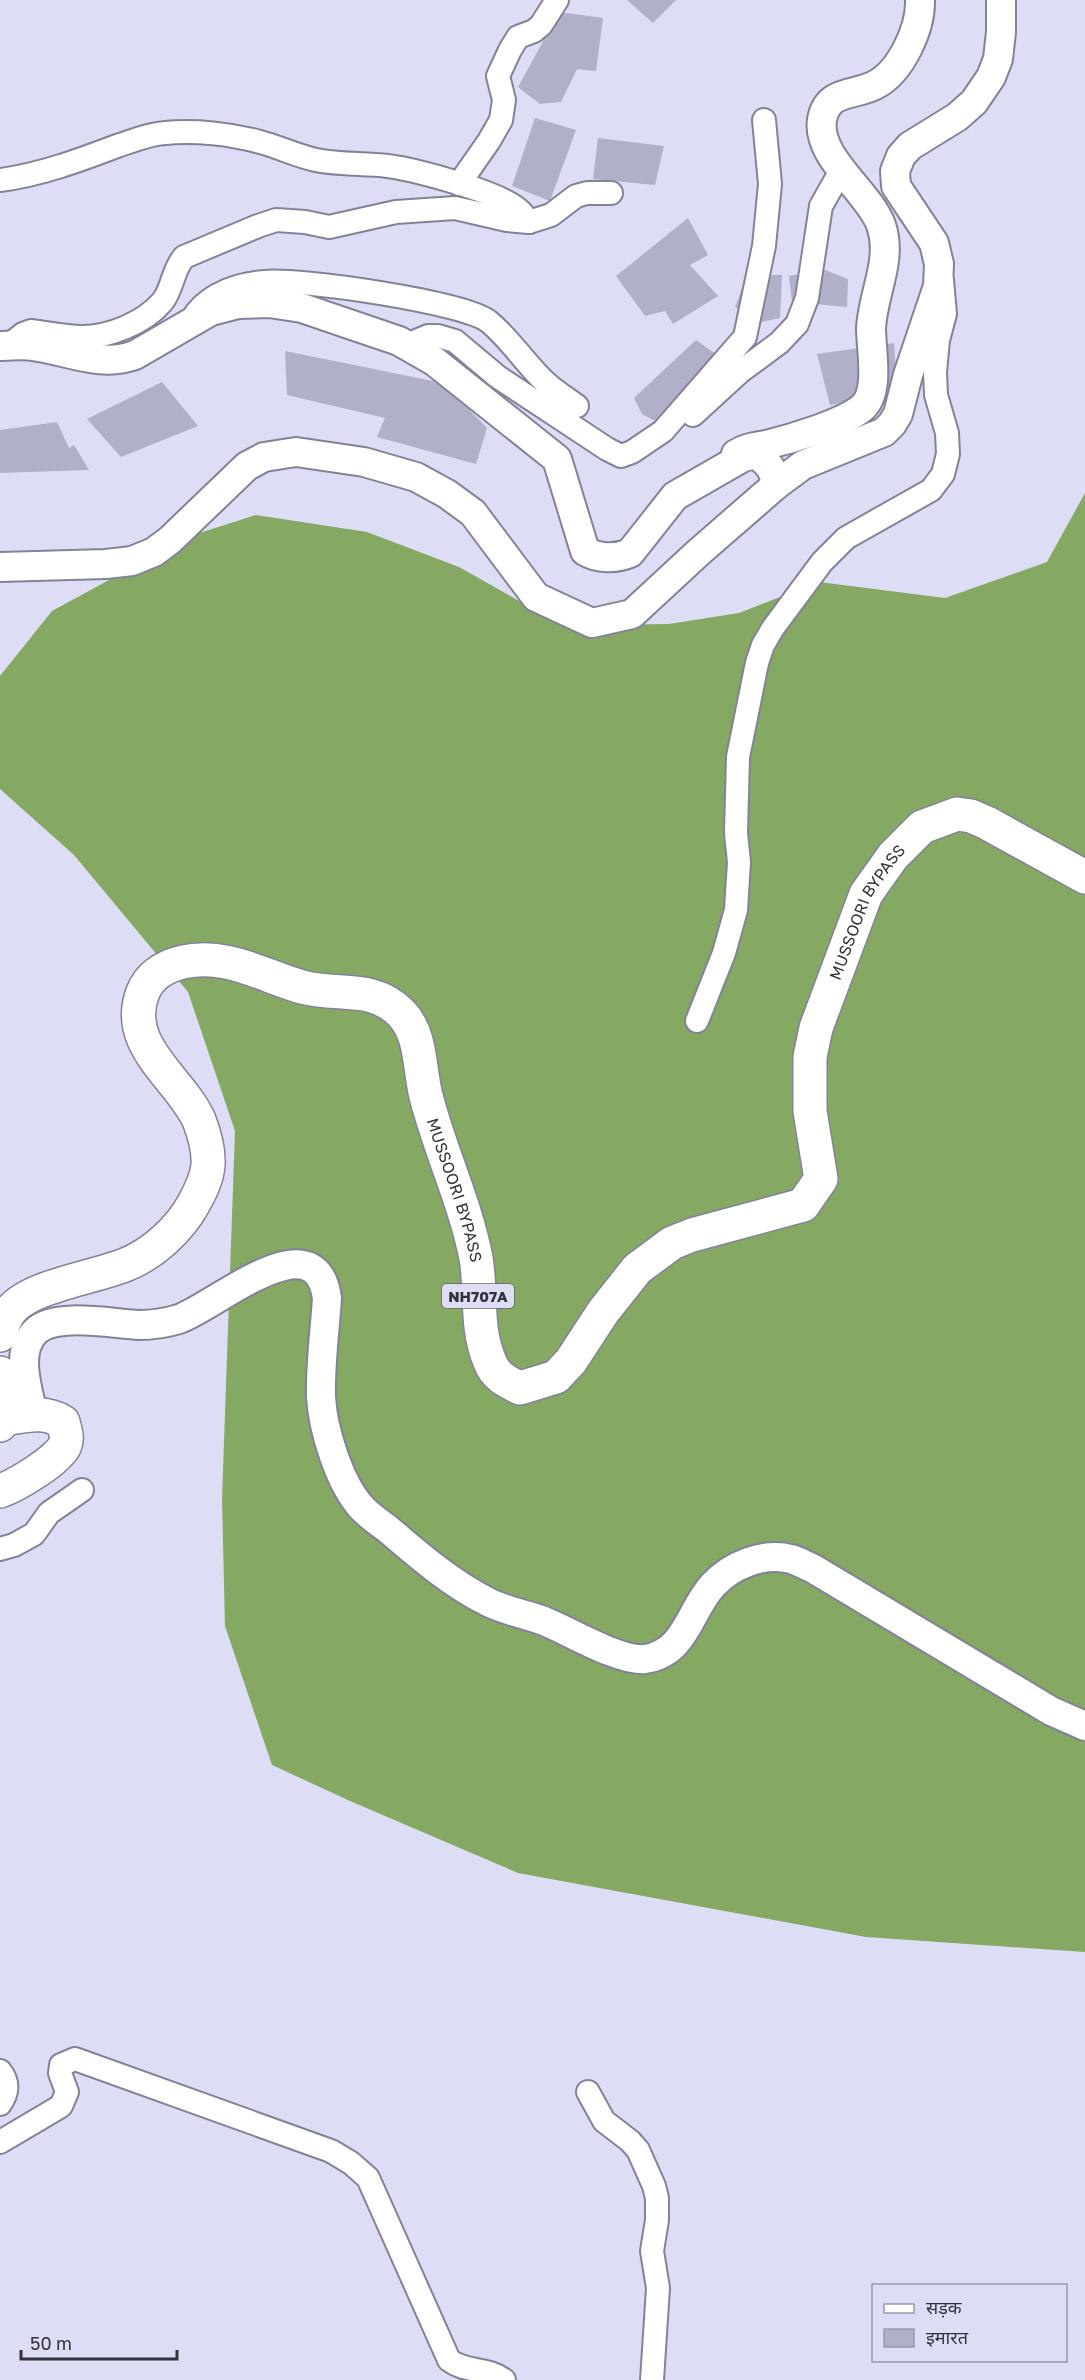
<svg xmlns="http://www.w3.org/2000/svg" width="1085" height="2380" viewBox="0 0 1085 2380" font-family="'Golos Text','Noto Sans Devanagari',sans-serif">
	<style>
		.forest { fill: #85a863 }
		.building { fill: #b0b0c8 }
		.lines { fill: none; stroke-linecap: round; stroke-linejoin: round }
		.minor-casing { stroke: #828299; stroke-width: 26 }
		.tertiary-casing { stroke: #828299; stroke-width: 32 }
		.primary-casing { stroke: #828299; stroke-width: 36 }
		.trunk-casing { stroke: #828299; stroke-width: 36 }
		.minor { stroke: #fff; stroke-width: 22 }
		.tertiary { stroke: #fff; stroke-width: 28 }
		.primary { stroke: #fff; stroke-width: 33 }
		.trunk { stroke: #fff; stroke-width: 33 }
		.labels { text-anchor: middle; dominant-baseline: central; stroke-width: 4.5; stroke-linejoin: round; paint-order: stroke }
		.shield { fill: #ddddf6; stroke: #656573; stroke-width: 1.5 }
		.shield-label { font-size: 15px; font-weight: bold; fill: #32323b }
		.street-label { font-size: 16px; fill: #32323b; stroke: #ddddf6 }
	</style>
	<rect width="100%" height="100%" fill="#ddddf6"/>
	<!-- forest -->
	<path class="forest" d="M1085,493v1459l-219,-15 -348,-64 -168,-72 -78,-36 -47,-139 -3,-127 13,-368 -47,-139 -114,-137 -74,-66v-113l52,-65 138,-75 66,-21 111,17 92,35 69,39 66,19 75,-1 70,-11 80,-31 126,16 102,-36z"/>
	<!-- building -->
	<g class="building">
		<path d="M627,0h49l-23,23z"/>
		<path d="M559,12l44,6 -7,53 -19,-2 -16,33 -21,2 -22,-17z"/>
		<path d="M535,118l41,12 -26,71 -38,-15z"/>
		<path d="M598,138l66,8 -9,39 -62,-6z"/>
		<path d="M688,218l20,37 -18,10 28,31 -45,28 -8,-13 -20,5 -29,-40z"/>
		<path d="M825,270l23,9 -1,28 -55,-5 -3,-26z"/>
		<path d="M747,275h35l-2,43 -22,5 -23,-16z"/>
		<path d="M696,340l36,26 -60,64 -30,-16 -8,-16z"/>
		<path d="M894,343l3,42 -14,3 -1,9 -52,8 -13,-51z"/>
		<path d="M285,351l158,32 44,45 -11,36 -99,-27 8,-19 -98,-23z"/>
		<path d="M162,382l36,44 -77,31 -34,-38z"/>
		<path d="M57,422l12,26 5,-3 15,25 -89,3v-43z"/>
	</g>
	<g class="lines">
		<defs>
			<g id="minor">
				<path d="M0,180c40,-5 80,-20 117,-34 16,-5 31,-12 48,-13 30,-3 66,1 95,9 19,5 37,14 56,18 24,5 48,3 72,6 28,4 113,26 132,45 3,3 6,7 9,11"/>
				<path d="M459,184l30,-43 12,-21 3,-20 -6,-24 12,-26 8,-13 16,-6 7,-6 16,-25"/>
				<path d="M196,313c16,-20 43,-29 68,-31 35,-4 198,20 224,39 20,16 35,39 53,57 10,11 24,19 36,28"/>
				<path d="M407,345l21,-9h10l17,5 43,36 109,72 14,7 11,-4 31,-21 82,-94 19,-91 6,-62 -6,-64"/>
				<path d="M8,346l15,-12 8,-3c17,2 34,6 51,6 27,0 62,-14 80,-35 11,-13 10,-31 22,-45l74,-31 18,-6 29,2 24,5 67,-15 59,-4 52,12 22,2 22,-7 25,-19 11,-3h24"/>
				<path d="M693,415l48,-44 38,-28 18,-19 10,-26 14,-92 21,-37"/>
				<path d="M697,1021l27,-68 12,-43 3,-48 -3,-29 2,-76 19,-94 6,-18 10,-17 49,-66 24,-24 85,-48 12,-16 5,-20 -1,-21 -11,-38 -1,-23 3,-32 7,-26 -3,-34"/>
				<path d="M0,1549l14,-4 20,-11 15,-21 33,-23"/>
				<path d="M0,2071c9,11 8,22 0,33"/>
				<path d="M588,2092l16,29 26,20 8,9 16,36 3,12v22l-5,31 6,37 -6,92"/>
				<path d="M0,2142l61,-36 6,-14 -7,-19 1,-8 14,-6 256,92 20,12 17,15 81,182c17,13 38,7 55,20"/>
			</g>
			<g id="tertiary">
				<path d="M0,346c11,0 22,-2 33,0 33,4 68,22 102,9l76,-44 27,-7 31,-1 33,5 97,33 35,20 123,98 28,92c13,8 31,8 45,2l45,-57 68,-39 13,-3c12,9 18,15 20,31l-77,67 -67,62 -40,9 -56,-26 -63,-84 -26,-19 -31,-17 -52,-15 -68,-10 -32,5 -17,9 -77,74 -16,12 -22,9 -26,3 -106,3"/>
				<path d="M736,454c9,-6 19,-7 30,-9 25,-6 79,-22 97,-38 17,-16 8,-57 8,-79 2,-36 22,-68 10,-103 -12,-33 -65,-68 -59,-105 5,-31 33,-24 53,-35 26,-13 46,-57 45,-85"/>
				<path d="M776,485l27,-20 81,-33 8,-8 6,-10 10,-39 30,-89 1,-22 -5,-21 -38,-57 -1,-15 6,-15 9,-10 47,-29 17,-15 17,-25 7,-18 3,-27v-32"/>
				<path d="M33,1414c-5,-24 -19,-63 3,-83 20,-19 77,-7 103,-6 13,0 27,-2 40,-6 37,-13 137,-102 148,-21 -2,32 -7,67 -6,99 2,33 18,85 40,110 8,9 19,16 28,23 30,26 63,54 99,72 18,9 37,12 56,19 25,10 76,41 101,38 41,-6 44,-48 68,-74 19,-20 50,-33 78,-26 7,2 14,6 21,9l239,143 34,15"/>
			</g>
			<path id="primary" d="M0,1491c15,-5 59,-31 65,-46 3,-7 0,-15 -2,-23 -19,-12 -39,-6 -59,-3"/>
			<g id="trunk">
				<path id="s1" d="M0,1335c2,-10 5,-18 12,-26 20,-23 83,-32 113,-44 28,-11 55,-36 69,-62 6,-11 13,-24 14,-38 1,-15 -4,-32 -9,-45 -20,-43 -77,-75 -56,-128 7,-17 23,-26 40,-30 43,-10 80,14 119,25 35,10 71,-3 99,26 21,21 18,56 25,83 14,55 39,106 50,162 6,35 -1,69 14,104 5,14 17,20 30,26l36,-11 15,-16 32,-49 34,-43 35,-26 20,-8 111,-30 18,-26 -11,-68v-54l6,-29 50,-134 27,-38 29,-29 35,-13 14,2 16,7 98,54"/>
				<path d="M0,1373l4,46 -4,6"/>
			</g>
		</defs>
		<!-- minor casing -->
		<use href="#minor" class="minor-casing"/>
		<!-- tertiary casing -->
		<use href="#tertiary" class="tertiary-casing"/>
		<!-- primary casing -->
		<use href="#primary" class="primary-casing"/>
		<!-- trunk casing -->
		<use href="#trunk" class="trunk-casing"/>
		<!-- minor -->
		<use href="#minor" class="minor"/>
		<!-- tertiary -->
		<use href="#tertiary" class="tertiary"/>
		<!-- primary -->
		<use href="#primary" class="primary"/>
		<!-- trunk -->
		<use href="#trunk" class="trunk"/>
	</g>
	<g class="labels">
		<!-- shield labels -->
		<rect class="shield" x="442" y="1284" width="72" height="24" rx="4.5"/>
		<g class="shield-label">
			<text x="478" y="1296">NH707A</text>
		</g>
		<!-- street labels -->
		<g class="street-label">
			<text stroke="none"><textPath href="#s1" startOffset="1828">MUSSOORI BYPASS</textPath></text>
			<text stroke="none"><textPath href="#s1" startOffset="946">MUSSOORI BYPASS</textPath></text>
		</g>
	</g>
	<!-- legend -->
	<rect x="872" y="2284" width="195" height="78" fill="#ddddf6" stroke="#9999ab" stroke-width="1.5"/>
	<rect x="884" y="2304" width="30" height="9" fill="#ffffff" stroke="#9999ab" stroke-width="1.5"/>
	<text x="926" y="2314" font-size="18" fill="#32323b">सड़क</text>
	<rect x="884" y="2329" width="30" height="18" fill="#b0b0c8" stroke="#9999ab" stroke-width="1.5"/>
	<text x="926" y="2344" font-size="18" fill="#32323b">इमारत</text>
	<!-- scale -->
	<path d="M21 2350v9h156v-9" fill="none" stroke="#32323b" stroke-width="3"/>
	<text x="30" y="2350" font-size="18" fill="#32323b" stroke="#ddddf6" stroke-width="4.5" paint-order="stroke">50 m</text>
</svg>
